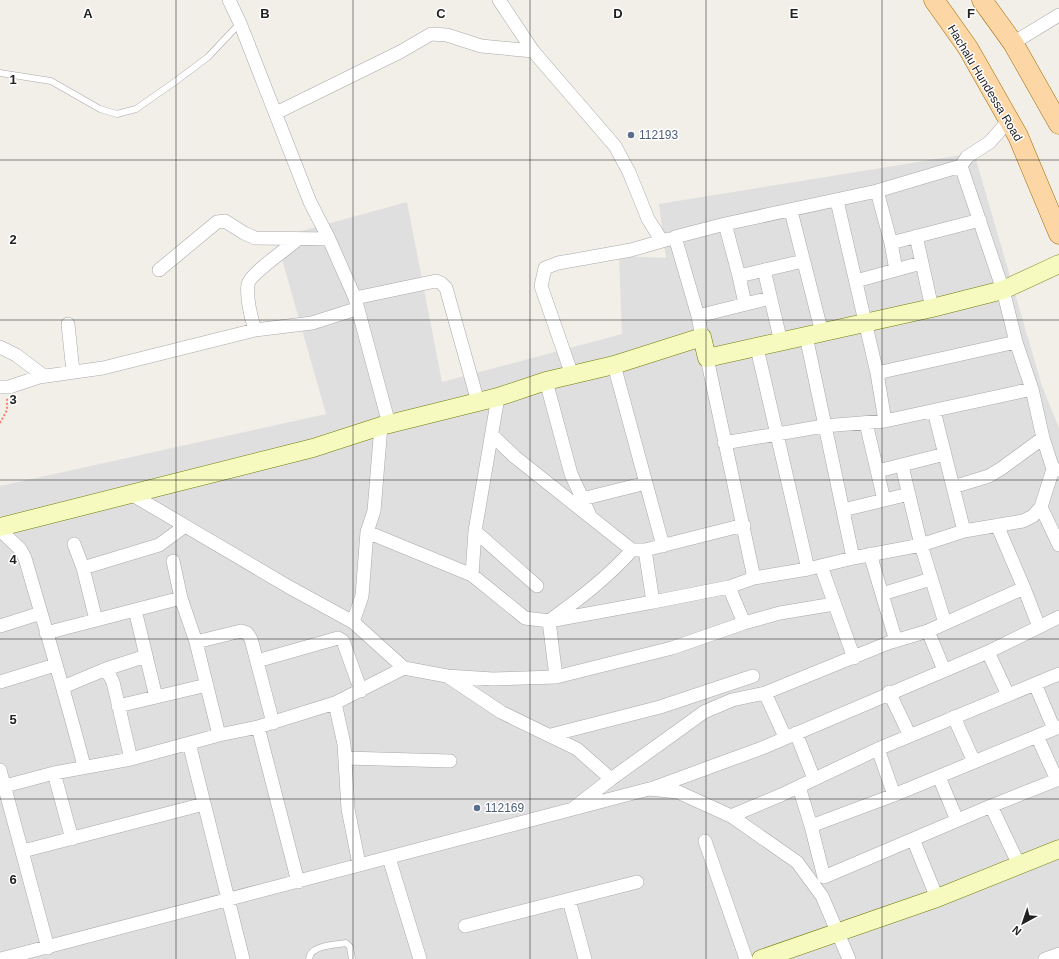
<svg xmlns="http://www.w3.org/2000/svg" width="1059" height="959" font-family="Helvetica,sans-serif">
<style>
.residential{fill:#e0dfdf}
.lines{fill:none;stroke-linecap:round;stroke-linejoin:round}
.lane-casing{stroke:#a9a9a9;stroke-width:7}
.street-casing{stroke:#a9a9a9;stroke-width:14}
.secondary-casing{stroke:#707d05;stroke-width:19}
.primary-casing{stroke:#a06b00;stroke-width:21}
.path{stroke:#fa8072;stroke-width:2;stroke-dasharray:2 2;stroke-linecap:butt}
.lane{stroke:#fff;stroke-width:6}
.street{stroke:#fff;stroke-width:13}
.secondary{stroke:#f7fabf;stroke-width:18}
.primary{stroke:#fcd6a4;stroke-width:20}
.grid{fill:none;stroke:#222;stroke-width:1;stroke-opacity:0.55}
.service-dot{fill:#5c6f8a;stroke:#fff;stroke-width:1.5}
.labels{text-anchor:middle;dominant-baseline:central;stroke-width:3;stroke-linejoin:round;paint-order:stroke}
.street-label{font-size:12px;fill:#222;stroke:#fff}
.service-label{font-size:12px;fill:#4e5e75;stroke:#fff;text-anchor:start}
.grid-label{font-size:13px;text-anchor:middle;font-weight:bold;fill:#222;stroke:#fff;stroke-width:3;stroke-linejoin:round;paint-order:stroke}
</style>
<rect width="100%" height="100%" fill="#f2efe9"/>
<path class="residential" d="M974,153L1042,386L1059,428V959H0V486L326,414L276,238L407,202L442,382L622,334L619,256L666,258L659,204Z"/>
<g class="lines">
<defs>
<path id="lane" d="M0,73L51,81L100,109L117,114L136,109L176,81L208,57L240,23
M309,959C310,945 335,945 346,943L350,947L352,959"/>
<path id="street" d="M229,0L240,23L310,202L329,239L355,298L389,424
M499,0L533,51L615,146L629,172L648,219L662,241
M1013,43L1059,15
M276,113L400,52L431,34L447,35L481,46L533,51
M961,166L1003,290L1016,342L1032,389L1043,438L1053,469L1059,470
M877,191L891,243L896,270
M837,201L877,373L885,421
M791,211L822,333
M725,224L739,276L745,304
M916,236L932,308
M298,239C288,248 250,274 248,284C246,298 251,317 255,330L312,323L356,309
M891,243L980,220
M159,270L217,222L225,221L244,233L255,238L329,239
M764,270L781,342
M739,276L803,261
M856,281L921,263
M355,298L436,281L441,283L446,288L478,402
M698,316L770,298
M68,324L73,372
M806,336L853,558
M702,337L698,316L675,237L725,224L877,191L961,166L967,157L990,142L1009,120
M0,347L16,355L44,376
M757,348L808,569
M707,358L754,578L808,569L853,558L921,545L964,531L1023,521L1033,516L1041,507L1053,469
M614,365L663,546
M877,373L1016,342
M572,375L541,286L545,268L558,263L631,250L669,239
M546,381L571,474L589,513
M0,387H9L39,377L103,368L255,330
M934,411L964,531
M866,423L884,500
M492,435L515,457L632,550H645L744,525
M724,443L824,426L885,421L1032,389
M902,466L921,545L945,623
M878,471L945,454
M953,487L989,476L1002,468L1043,438
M131,494L289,587L353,622L404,668
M582,499L646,483
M1041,507L1059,545
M843,510L909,494
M0,530L20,549L25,558C45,627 66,696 84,766
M475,531L537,586
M367,532L472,575L525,618L549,621C579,599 607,578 632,550
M74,544L83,568L159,545L185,526
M645,550L653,602L729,587L754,578
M870,554L896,641
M173,561L181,598L196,642L219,735
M821,566L854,658
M83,568L96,620
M472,575L475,531L498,397
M729,587L744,623
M1024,588L1039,627
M882,594L931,579
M135,610L156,697
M353,622L362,596L367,532L374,511L381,426
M0,626L41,613
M928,631L944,670
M46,633L181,598
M196,642L241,631L247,633L251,639L273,723
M988,652L1008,695
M257,661L338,638L343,641L361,691
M106,669L146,656
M447,676L501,712L577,749L611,779
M556,677L549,621L653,602
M0,682L55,665
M1035,684L1054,729
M63,687L106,669L113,682L131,759
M889,692L910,736
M765,693L785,737
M335,703L344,744L348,809L359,864
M118,706L207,685
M954,717L974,762
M258,727L335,703L404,668L447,676L493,679L556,677L672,648L744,623L780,613L834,604
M796,733L814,779
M551,735L660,707L753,676
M1037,736L1057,780
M189,743L243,959
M878,749L894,795
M345,758L450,761
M0,770L48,948
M54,773L72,839
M939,777L957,820
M5,786L54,773L131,759L219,735L258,727L298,882
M799,787L811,826L894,795L1059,727
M653,788L762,748L988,652L1059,617
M991,806L1019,865
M575,807L611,779L704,712L732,700L765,693L888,643L928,631L1024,588L997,525
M731,816L781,795L878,749L1059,674
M811,826L824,877L991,806L1059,779
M913,839L937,898
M705,841L746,959
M23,851L204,804
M389,858L420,959
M569,900L585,959
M465,926L637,882
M1,959L649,789L678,792L731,816L797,862L822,896L849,959
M1045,959L1059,954"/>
<path id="secondary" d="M0,527L313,448L381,426L498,397L546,381L614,365L702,337L707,358L932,308L1003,290L1059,264
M761,959L937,898L1059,849"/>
<path id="primary" d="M934,0L968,48L1018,136L1059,234
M982,0L1013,43L1059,124"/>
</defs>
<use href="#lane" class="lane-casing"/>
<use href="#street" class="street-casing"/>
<use href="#secondary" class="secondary-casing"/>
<use href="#primary" class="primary-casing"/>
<path class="path" d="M0,423L7,410V398"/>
<use href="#lane" class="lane"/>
<use href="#street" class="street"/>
<use href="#secondary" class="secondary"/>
<use href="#primary" class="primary"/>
</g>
<path class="grid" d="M176,0V959M353,0V959M530,0V959M706,0V959M882,0V959M0,160H1059M0,320H1059M0,480H1059M0,639H1059M0,799H1059"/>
<g class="service-dot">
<circle cx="631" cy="135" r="4"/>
<circle cx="477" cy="808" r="4"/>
</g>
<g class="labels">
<g class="street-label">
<text transform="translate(985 83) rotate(59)">Hachalu Hundessa Road</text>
</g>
<g class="service-label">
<text x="639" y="135">112193</text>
<text x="485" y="808">112169</text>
</g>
</g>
<g class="grid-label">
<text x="88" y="18">A</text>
<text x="265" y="18">B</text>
<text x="441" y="18">C</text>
<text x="618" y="18">D</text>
<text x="794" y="18">E</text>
<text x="971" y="18">F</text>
<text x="13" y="84">1</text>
<text x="13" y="244">2</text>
<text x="13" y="404">3</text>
<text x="13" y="564">4</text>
<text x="13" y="724">5</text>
<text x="13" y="884">6</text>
</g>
<g transform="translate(1023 923) rotate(220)" stroke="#ffffff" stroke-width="3" paint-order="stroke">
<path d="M0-3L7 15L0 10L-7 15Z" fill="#222222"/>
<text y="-6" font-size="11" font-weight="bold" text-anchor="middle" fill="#222222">N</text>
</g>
</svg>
